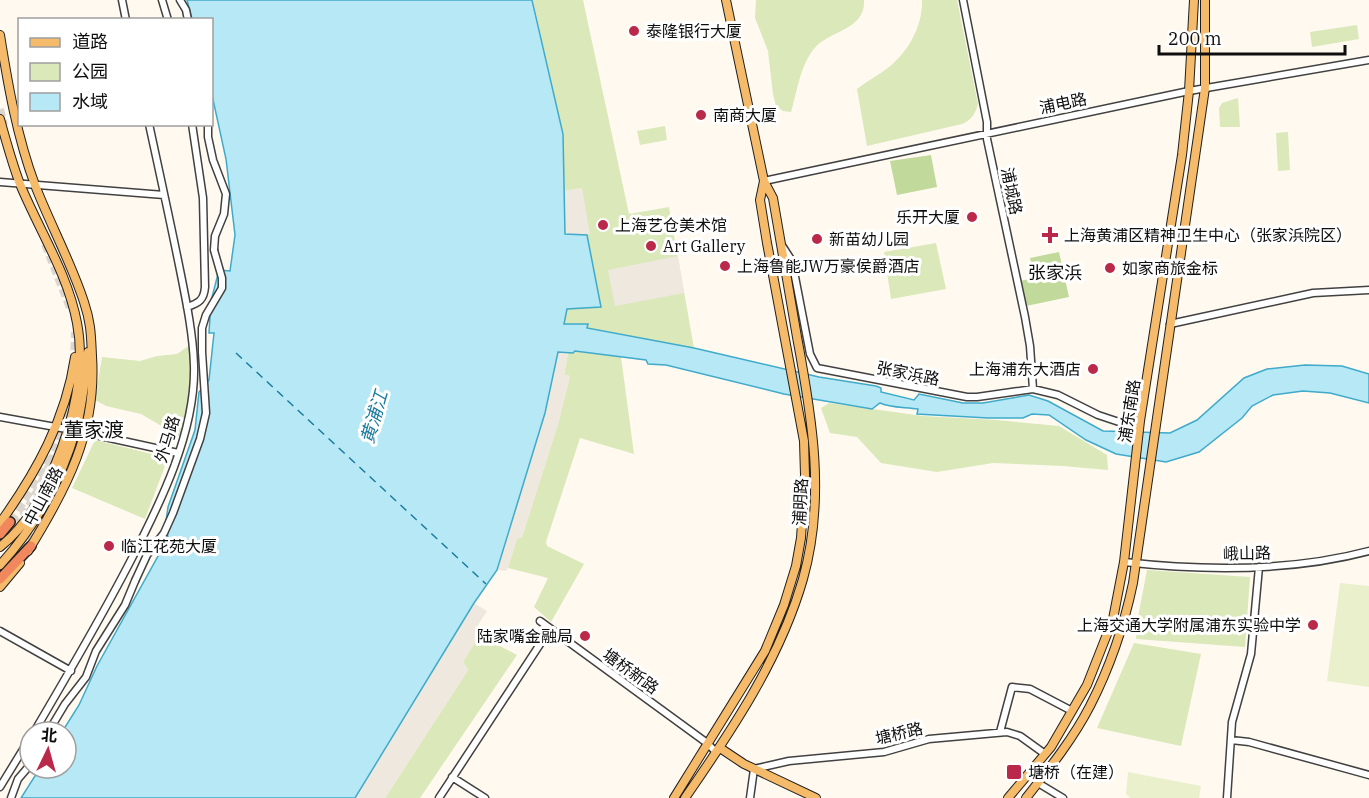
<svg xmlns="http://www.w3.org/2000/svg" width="1369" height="798" font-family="'IBM Plex Serif','Noto Sans SC',serif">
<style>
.green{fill:#dae8ba}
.forest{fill:#c1d99a}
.pitch{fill:#eaf0cc}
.plaza{fill:#efe8df}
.water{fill:#b6e8f5;stroke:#3faaca;stroke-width:1.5}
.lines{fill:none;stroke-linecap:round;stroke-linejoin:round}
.ferry{stroke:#1a7b9e;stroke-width:1.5;stroke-dasharray:8 6;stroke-linecap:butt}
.major-tunnel{stroke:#dbd6ce;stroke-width:8;stroke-dasharray:8 4;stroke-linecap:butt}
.highway-tunnel{stroke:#dbd6ce;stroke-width:9;stroke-dasharray:9 4.5;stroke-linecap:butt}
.minor-casing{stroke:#414141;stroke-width:9}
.major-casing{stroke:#1f1f1f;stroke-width:10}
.highway-casing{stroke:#1f1f1f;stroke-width:12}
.minor{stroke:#fff;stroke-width:6}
.major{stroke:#f5bb6a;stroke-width:8}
.highway{stroke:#f0875d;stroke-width:9}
.minor-bridge-casing{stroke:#414141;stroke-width:9;stroke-linecap:butt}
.minor-bridge{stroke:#fff;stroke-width:6}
.poi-dot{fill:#bb294a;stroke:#fff;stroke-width:2}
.labels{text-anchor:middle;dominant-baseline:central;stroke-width:6;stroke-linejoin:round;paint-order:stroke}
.poi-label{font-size:16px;fill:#0e0e0e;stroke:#fff;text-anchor:start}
.street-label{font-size:16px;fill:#0e0e0e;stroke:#fff}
.neighbourhood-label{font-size:18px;fill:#0e0e0e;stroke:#fff}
.water-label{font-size:18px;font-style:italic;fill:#1a7b9e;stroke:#fff}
.quarter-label{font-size:20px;fill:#0e0e0e;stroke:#fff}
</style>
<rect width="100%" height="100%" fill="#fff9f0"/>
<path class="green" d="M533,0H583L629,214L669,207L694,348L587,328V324H564L566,309L601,306L565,234L563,134Z
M756,0H864C866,31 828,30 813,50C800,67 797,92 791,112L783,111L776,106L773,94L768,51L755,18Z
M922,0H957L978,104C975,115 971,120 962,124L867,146L857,89C867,81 879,75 889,67C909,51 923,25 922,0Z
M1357,25L1359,39L1312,47L1310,32Z
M1238,98L1240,127H1220L1219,108L1222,103Z
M665,126L667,140L640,145L637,131Z
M1288,132L1290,170L1278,171L1276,133Z
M936,243L946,289L891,299L884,252Z
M197,340C198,374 196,409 187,441L141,414L106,406L95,400L102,357L140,361L157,356L177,354Z
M575,351L621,357L634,454L580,438L546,542L547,546L584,564L551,622L534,607L548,578L508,568L517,538L522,537L558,424L570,376L564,375L568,353Z
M829,403L923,416L996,420L1059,426L1107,455L1108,470L1063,466L993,463L937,472L881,463L857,437L830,433L821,408Z
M95,440L168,458L145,519L72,488Z
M1147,570L1250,577L1245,647L1136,639L1137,622Z
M479,635L517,655L420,798H385L468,670L463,662Z
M1134,643L1201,654L1181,746L1097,728Z"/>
<path class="forest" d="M931,155L937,187L897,195L890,161Z
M1059,252L1069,297L1026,306L1020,281L1034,278L1030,258Z"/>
<path class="pitch" d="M1340,583L1369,586V687L1327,681Z
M1128,772L1201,786L1199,798H1130L1126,794Z"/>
<path class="plaza" d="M582,188L590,234H565V190Z
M678,256L684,293L615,306L608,270Z
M557,352L568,353L564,374L570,376L558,424L522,537L517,539L508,568L506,571L497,570L545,413Z
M474,603L487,611L475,630L481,633L463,662L468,670L385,798H355Z"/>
<path class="water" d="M187,0H532L563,134L565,234L587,235L601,307L567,309L564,324H588L587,328L694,348L819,377L876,386L881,388V392L914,400L919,394L963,403H983L1029,395L1048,401L1103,431L1170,433L1197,420L1244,378L1267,369L1305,365L1342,366L1369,374V403L1330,393L1303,391L1273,395L1252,406L1242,418L1199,452L1166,462L1116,454L1086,440L1049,415L1032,414L1023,418H988L917,414L918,409C906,407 890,408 880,403L872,409L784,394L666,365L648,364L646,360L575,351L573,353L558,352L545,413L497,570L474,603L355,798H21L40,768H66V732H62L79,705L97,666L168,538L166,521L168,507L195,430L199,392L209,380L214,333H209L211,301L219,270L230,271L235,235L226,159L212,95V20L192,19Z"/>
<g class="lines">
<path class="ferry" d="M236,353L486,584"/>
<path class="major-tunnel" d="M0,109L4,125
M45,244L70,308
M74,362L75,332
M16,526C44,486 62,440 71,391
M21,550C53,502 79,452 88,393"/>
<path class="highway-tunnel" d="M10,522L52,456"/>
<defs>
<path id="minor" d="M122,0L126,20
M162,0L168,20
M180,0L186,10L188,20
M963,0L987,122V139L1025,317L1030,346L1033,389
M208,124V137L213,160L226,194L224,214L215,236L214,250
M764,181L1189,91L1369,60
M0,182L164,195
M783,247L792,261L810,354L817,368L967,397H977L1033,389L1058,395L1098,415L1119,422
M187,307C199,303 204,300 205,287L203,198L192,124
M1170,324L1313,293L1369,290
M0,417L72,430
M82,432L178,453
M1124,562C1205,571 1290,572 1369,551
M540,621L707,743L716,752
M0,631L71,671
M34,732C67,676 100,620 130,562C160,504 196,432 194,365C193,335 187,305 181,275C171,225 160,175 149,124
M51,732L53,724L65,704L86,677L96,651L125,605L135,581
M1000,732L1012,687L1030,689L1072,711
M1231,740L1249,742L1369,775
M452,777L485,798
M1038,783L1063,798
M0,787L30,738
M11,798L18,779L30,765
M439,798L550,629
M750,798L754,769L789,761L884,752L929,739L1007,732L1020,736L1045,754
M1227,798L1232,722L1251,654L1259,567"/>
<path id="major" d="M0,35C8,85 17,137 35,185C50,224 71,262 84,302C91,323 91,335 92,356C97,431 67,488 28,551
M0,119C6,141 12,163 20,184C39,230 68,274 77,323C86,369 73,423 55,465C42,497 27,525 0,547
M0,523C36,473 66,419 75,357
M0,565C35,527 62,479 76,429C83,404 85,377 88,352
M0,587L20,563
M720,748L744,764L816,798
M674,798L765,651L784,605L796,566L801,538L805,475L804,441L767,243L760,200L764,181
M685,798C732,730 780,659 803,579C826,498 812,417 797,337C789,291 781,245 773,198L764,181L726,0
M1008,798L1051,747L1087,685L1113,619L1124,562L1140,421L1182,155L1189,91L1194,0
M1026,798C1049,769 1073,739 1090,706C1110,667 1124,626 1133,583L1205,88V0"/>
<path id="highway" d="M0,534L10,522
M0,579L31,546"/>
</defs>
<use href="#minor" class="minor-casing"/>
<use href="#major" class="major-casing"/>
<use href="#highway" class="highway-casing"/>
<use href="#minor" class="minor"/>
<use href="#major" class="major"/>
<use href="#highway" class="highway"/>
<defs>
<path id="minor-bridge" d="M135,581L147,555L164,533L173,513L200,439L206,413L202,352V328L206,315L222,288V278L214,250"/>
</defs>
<use href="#minor-bridge" class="minor-bridge-casing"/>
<use href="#minor-bridge" class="minor-bridge"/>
</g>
<g class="poi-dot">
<circle cx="634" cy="31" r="6"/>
<circle cx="701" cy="115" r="6"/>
<circle cx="972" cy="217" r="6"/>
<circle cx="603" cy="225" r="6"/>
<path d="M1047 226h6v6h6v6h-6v6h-6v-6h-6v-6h6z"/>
<circle cx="817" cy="239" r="6"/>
<circle cx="651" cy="246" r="6"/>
<circle cx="725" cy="266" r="6"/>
<circle cx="1110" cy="268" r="6"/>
<circle cx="1093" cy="369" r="6"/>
<circle cx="109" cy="546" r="6"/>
<circle cx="1313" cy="625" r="6"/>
<circle cx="585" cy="636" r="6"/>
<rect x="1006" y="764" width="16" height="16" rx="3"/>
</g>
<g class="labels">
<g class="poi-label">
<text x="646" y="31">泰隆银行大厦</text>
<text x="713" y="115">南商大厦</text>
<text x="960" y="217" text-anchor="end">乐开大厦</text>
<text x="615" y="225">上海艺仓美术馆</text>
<text x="1064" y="235">上海黄浦区精神卫生中心（张家浜院区）</text>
<text x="829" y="239">新苗幼儿园</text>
<text x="663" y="246">Art Gallery</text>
<text x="737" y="266">上海鲁能JW万豪侯爵酒店</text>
<text x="1122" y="268">如家商旅金标</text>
<text x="1081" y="369" text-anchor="end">上海浦东大酒店</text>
<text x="121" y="546">临江花苑大厦</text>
<text x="1301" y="625" text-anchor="end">上海交通大学附属浦东实验中学</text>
<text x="573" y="636" text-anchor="end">陆家嘴金融局</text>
<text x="1028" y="772">塘桥（在建）</text>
</g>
<g class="street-label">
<text transform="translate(1063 103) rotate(-12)">浦电路</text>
<text transform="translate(1012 191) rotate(78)">浦城路</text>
<text transform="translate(908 373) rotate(11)">张家浜路</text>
<text transform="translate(1129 411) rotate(-81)">浦东南路</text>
<text transform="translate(167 439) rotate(-73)">外马路</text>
<text transform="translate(43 496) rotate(-62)">中山南路</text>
<text transform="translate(800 502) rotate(-87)">浦明路</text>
<text transform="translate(1247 553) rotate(-1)">峨山路</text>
<text transform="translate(631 671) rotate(36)">塘桥新路</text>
<text transform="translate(899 733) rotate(-13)">塘桥路</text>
</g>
<g class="neighbourhood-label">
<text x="1055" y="272">张家浜</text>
</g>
<g class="water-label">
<text transform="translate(374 417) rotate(-74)">黄浦江</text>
</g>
<g class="quarter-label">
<text x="94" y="429">董家渡</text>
</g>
</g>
<rect x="18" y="18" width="195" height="108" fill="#ffffff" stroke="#9f9f9f" stroke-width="1.5"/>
<rect x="30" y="38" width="30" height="9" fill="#f5bb6a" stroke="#9f9f9f" stroke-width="1.5"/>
<text x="72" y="48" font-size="18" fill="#0e0e0e">道路</text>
<rect x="30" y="63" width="30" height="18" fill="#dae8ba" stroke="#9f9f9f" stroke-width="1.5"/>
<text x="72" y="78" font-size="18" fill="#0e0e0e">公园</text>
<rect x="30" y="93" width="30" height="18" fill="#b6e8f5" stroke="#9f9f9f" stroke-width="1.5"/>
<text x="72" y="108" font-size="18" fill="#0e0e0e">水域</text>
<g transform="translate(48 750) rotate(5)"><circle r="28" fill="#ffffff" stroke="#9f9f9f" stroke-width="1.5"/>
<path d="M0-4.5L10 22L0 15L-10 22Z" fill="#bb294a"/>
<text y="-9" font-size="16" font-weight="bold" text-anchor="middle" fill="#0e0e0e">北</text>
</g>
<path d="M1159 45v9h186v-9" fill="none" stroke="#0e0e0e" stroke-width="3"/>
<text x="1168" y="45" font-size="18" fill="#0e0e0e" stroke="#ffffff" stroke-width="4.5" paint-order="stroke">200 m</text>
</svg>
